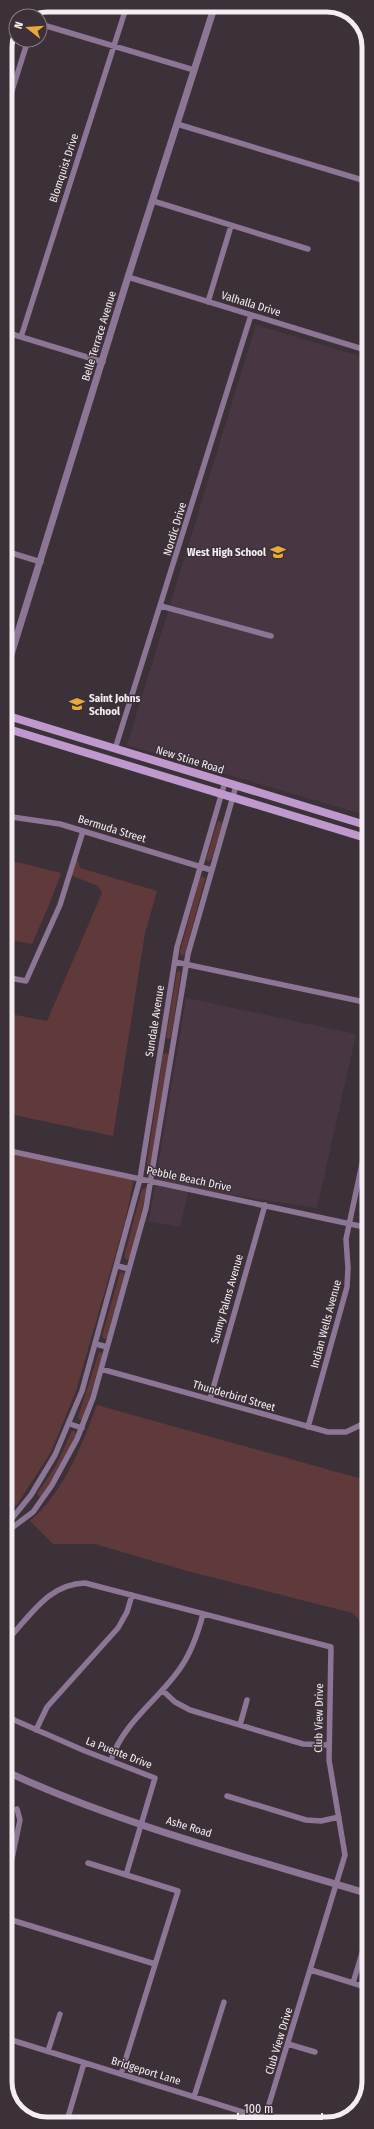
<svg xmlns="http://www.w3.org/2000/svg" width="374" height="2129" font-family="'Fira Sans Condensed',sans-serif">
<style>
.built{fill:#483743}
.green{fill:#60393b}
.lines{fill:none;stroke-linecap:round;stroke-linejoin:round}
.minor{stroke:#8d7596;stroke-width:5.5}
.tertiary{stroke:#8d7596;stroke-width:7}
.secondary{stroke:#bf99cd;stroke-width:8}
.labels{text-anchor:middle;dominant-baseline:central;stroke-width:3;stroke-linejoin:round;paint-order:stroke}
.street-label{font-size:11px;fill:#f4edf2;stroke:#3c3139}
.poi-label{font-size:11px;font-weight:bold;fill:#f4edf2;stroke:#3c3139;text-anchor:end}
.rim{fill:none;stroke:#f4edf2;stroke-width:5}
</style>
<rect width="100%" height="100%" fill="#3c3139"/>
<path class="built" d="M256,325L369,359V816L127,745Z
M186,998L356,1034L317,1208L189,1188L180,1227L149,1221Z"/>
<path class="green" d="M218,821L223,823L211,860L208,862L206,859Z
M76,855L80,868L157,891L145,933L113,1136L5,1113V1013L47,1021L102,893L98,886L70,875Z
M5,859L61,873L49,905L32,944L5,939Z
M203,876L205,879L185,954L182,956L180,952L200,877Z
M179,971L181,973L171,1037L169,1039L166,1037L177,972Z
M166,1053L169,1055L150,1172L146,1170L163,1054Z
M5,1153L134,1179L125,1221L76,1391L51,1452L16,1506L5,1498Z
M145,1188L147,1190L130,1258L127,1260L124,1257L142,1189Z
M120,1273L122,1272L125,1274L107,1338L104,1339L102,1336Z
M99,1352L102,1353V1356L83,1419L80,1420L78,1417Z
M97,1405L369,1481V1632L353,1613L187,1571L95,1544H53L30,1521C64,1492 82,1445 97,1405Z
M72,1431H75L76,1435L58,1471L40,1498L37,1494L55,1467Z
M369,1690V1762L367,1737Z"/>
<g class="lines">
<path class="minor" d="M36,16L38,9
M40,24L194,70
M5,113L28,40
M177,124L369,182
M153,201L308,249
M128,277L369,351
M208,302L231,226
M5,332L103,362
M21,337L127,5
M5,551L41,562
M161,606L271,636
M115,749L251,315
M5,816L60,824L211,870
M175,962L369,1003
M5,977L26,981L60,905L83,831
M5,1150L369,1228
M118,1266L129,1269
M96,1344L107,1347
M101,1369L328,1432H346L369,1421
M210,1399L265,1205
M70,1424L82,1428
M308,1427L347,1287L348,1268L346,1239L369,1131
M5,1527L31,1495L55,1455L82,1391L140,1179L177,947L225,782
M5,1533L33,1512L52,1485L77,1439L93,1398L146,1208L188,954L236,786
M11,1636C33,1612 50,1584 85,1583L331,1647L329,1760L345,1855L263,2124
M162,1690L175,1702L190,1710L303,1744L328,1745
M5,1716L85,1751L155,1778L126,1875
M240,1725L247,1700
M36,1730L47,1707L118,1628L127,1612L132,1595
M111,1760C124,1721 159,1700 181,1667C192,1651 198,1633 203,1614
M227,1796L306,1820L321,1821L339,1817
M88,1863L178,1891L121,2074
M5,1892L20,1820L17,1809
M5,1918L155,1964
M311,1970L369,1988
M353,1983L363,1950
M5,2038L281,2124
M288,2044L315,2052
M48,2051L60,2014
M194,2097L224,2002
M66,2124L84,2063"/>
<path class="tertiary" d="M5,674L128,277L215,5
M5,1771C121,1825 247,1857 369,1894"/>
<path class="secondary" d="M5,715L369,826
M5,728L369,839"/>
</g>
<defs>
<symbol id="school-bare" viewBox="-9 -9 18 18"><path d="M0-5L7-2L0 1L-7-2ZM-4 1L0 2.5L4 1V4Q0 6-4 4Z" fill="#eaaa39" stroke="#3c3139" stroke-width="2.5" paint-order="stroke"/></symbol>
</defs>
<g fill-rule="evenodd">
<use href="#school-bare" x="267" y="541" width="22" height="22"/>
<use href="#school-bare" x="66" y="693" width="22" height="22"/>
</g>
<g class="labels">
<g class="street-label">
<text transform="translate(64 168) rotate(-72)">Blomquist Drive</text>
<text transform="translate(251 304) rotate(17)">Valhalla Drive</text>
<text transform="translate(99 336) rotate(-73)">Belle Terrace Avenue</text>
<text transform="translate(175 529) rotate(-73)">Nordic Drive</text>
<text transform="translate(190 760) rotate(17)">New Stine Road</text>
<text transform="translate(112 829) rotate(17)">Bermuda Street</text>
<text transform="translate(155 1021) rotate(-81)">Sundale Avenue</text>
<text transform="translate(189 1179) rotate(12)">Pebble Beach Drive</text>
<text transform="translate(227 1299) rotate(-74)">Sunny Palms Avenue</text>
<text transform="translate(326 1324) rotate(-75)">Indian Wells Avenue</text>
<text transform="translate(234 1396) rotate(16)">Thunderbird Street</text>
<text transform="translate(319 1718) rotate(-89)">Club View Drive</text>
<text transform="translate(119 1753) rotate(21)">La Puente Drive</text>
<text transform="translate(189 1827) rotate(17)">Ashe Road</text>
<text transform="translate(279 2041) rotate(-73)">Club View Drive</text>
<text transform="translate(146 2071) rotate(17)">Bridgeport Lane</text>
</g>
<g class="poi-label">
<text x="266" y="552">West High School</text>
<text x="89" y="698" text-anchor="start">Saint Johns<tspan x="89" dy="13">School</tspan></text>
</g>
</g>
<path d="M0 0H374V2129H0ZM47 12H327A35 35 0 0 1 362 47V2082A35 35 0 0 1 327 2117H47A35 35 0 0 1 12 2082V47A35 35 0 0 1 47 12Z" fill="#3c3139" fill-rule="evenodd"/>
<path class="rim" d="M47 12H327A35 35 0 0 1 362 47V2082A35 35 0 0 1 327 2117H47A35 35 0 0 1 12 2082V47A35 35 0 0 1 47 12Z"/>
<g transform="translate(28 28) rotate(287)"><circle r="19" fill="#3c3139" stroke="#867c83"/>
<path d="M0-3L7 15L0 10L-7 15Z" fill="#eaaa39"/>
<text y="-6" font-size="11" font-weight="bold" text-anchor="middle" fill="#f4edf2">N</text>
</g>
<path d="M238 2113v6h84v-6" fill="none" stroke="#f4edf2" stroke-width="2"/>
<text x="244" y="2113" font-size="12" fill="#f4edf2" stroke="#3c3139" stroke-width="3" paint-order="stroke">100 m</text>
</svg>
